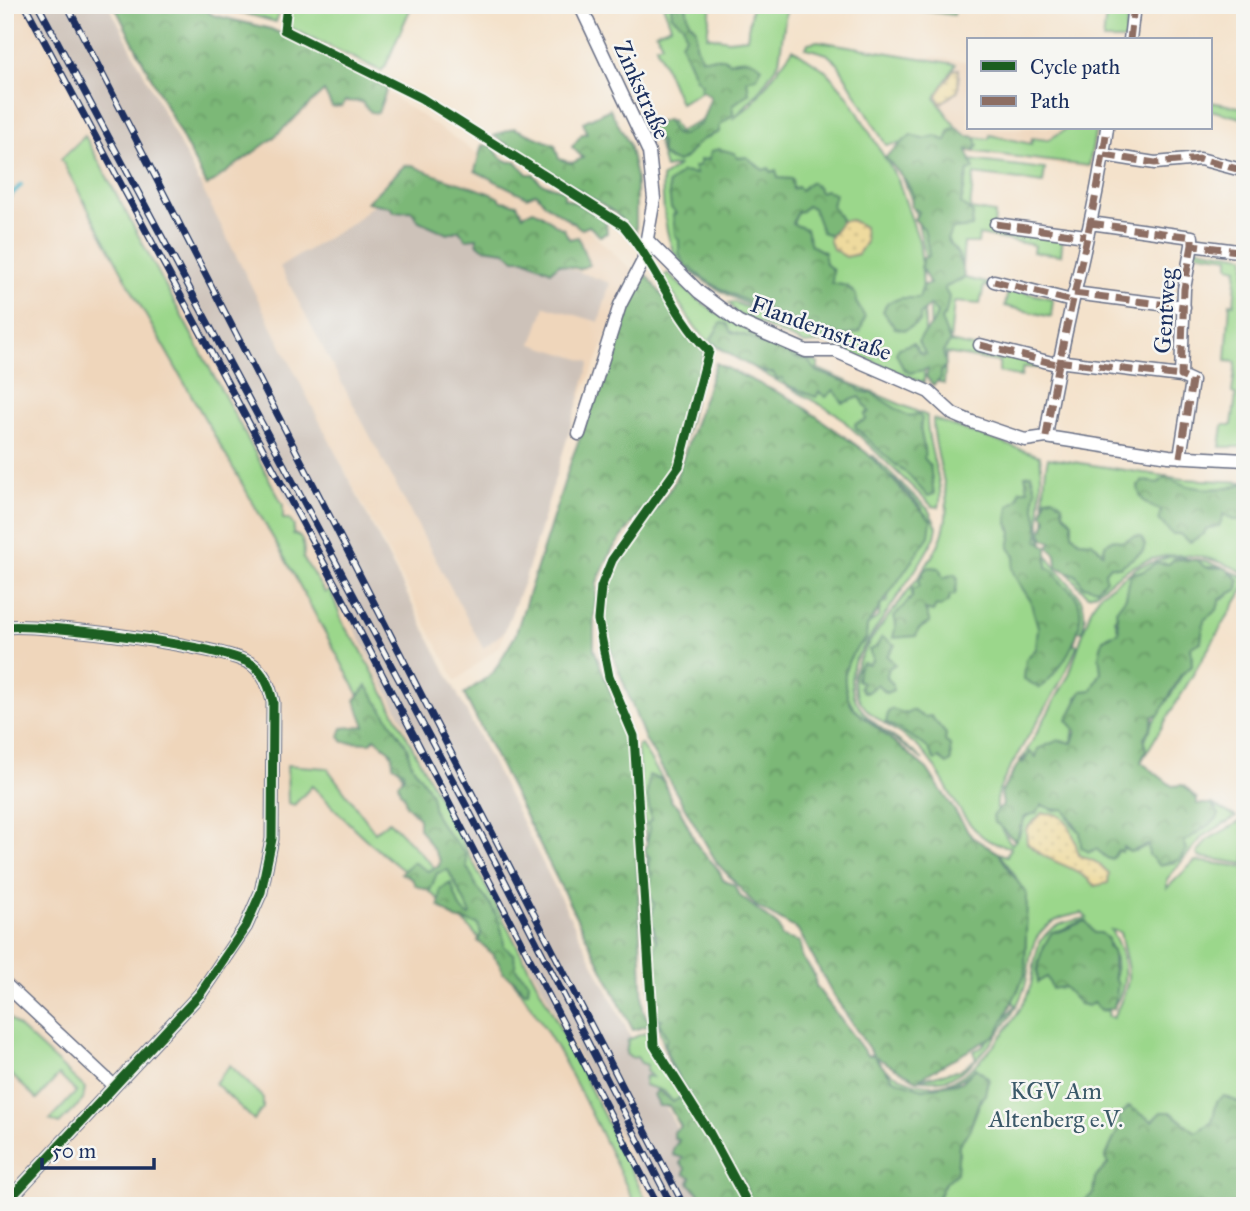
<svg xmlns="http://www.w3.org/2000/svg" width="1250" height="1211" font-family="'IM FELL Great Primer',serif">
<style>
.built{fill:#efd6bb}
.industrial{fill:#cdc2b9}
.green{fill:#9bd78b;stroke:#5b8374;stroke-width:2;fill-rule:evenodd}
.forest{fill:url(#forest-crowns);stroke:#4c746a;stroke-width:2}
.sand{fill:url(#sand-dots);stroke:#84847e;stroke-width:2}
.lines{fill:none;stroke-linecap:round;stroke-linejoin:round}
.stream{stroke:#43aec2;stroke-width:4.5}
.minor-casing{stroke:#676e84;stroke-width:15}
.minor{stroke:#fff;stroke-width:12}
.rail-casing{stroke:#1b2f5e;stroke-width:7}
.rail{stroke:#f6f6f2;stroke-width:4.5;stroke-dasharray:13;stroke-linecap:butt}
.quiet{stroke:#8d6e63;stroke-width:7;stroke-dasharray:14 7;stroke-linecap:butt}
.cycleway-casing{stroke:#f6f6f2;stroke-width:13}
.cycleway{stroke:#1b5e20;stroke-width:9}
.labels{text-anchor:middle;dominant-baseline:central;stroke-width:5;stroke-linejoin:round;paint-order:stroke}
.street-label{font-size:24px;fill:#1b2f5e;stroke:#f6f6f2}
.park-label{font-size:24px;fill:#3b5969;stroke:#f6f6f2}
</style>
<defs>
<pattern id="forest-crowns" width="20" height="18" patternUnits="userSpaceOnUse" patternTransform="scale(1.75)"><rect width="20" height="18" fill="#7cb877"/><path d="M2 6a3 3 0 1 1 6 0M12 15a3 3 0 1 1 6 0" fill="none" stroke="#659665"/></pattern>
<pattern id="sand-dots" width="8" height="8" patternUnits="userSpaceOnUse" patternTransform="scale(1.75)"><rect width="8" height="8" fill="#eeda9e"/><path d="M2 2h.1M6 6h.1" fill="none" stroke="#ccbb8a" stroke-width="1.8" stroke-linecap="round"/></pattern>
</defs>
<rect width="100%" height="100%" fill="#f6f6f2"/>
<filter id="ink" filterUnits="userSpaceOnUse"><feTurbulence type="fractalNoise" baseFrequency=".0143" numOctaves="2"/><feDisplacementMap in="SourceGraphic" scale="14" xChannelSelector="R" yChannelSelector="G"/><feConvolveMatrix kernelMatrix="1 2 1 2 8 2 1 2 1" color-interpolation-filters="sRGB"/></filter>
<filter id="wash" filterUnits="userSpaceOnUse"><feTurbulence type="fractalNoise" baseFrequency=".00686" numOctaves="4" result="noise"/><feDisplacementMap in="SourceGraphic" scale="28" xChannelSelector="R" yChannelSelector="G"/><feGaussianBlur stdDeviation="1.57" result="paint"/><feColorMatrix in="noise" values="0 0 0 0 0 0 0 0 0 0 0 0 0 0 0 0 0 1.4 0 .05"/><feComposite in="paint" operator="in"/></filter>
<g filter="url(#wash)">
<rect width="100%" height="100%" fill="#f4e2cb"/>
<path class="built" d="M5,5H28L658,1206H5Z
M932,56L968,62V128H1099L1092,169L971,154L946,142L915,136Z
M335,72L383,90L496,166L557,201L635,273L562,440L500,646L456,681L196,188Z"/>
<path class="industrial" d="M28,5H108L119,24L716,1206H657Z
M379,199L610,283L599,322L545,306L532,344L590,362L525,579L504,632L483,648L280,267L354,222Z"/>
<path class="green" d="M214,5H281L276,22Z
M288,5H412L385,67L381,71L291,28L286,18Z
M663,5H711L707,36L728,40L747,38L752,5H787L779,62L757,94L733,119L752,104L793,49L825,70L848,96L898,180L919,241L921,256L925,325L924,383C880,364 693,290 676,257C664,233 663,205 662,178L679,165L665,168L654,129L672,121L678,132L719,113L706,89L680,103L656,46L662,44L656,32L671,26Z
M879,5H956L954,15Z
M1107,5L1129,7L1125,40H1103Z
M818,41L956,64L935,98L962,135L989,139L990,135L1031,144L1032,138L1048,140L1068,128H1096L1089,166L906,143L886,145L838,64L827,54L806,48L808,43Z
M1210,102L1245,108V119L1210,110Z
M85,136L283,505V519H289L294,526L293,534C304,535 305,549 303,558L325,593L330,590C340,612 340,626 358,644L553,1014L649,1206H636C588,1106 544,1005 466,924C436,894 401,870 369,842C349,825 331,804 312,786L294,805L288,803L287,765L327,768L375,832L389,821L438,871L448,860L288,564L145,314L61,159Z
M969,160L1045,169L1043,183L974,174L970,209L995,213L994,228L1063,236L1061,255L1033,252L1034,245L979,235L978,243H964L961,277L1053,299L1051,317L1005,306L1008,291L984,286L980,304L954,302L950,342L1041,362V368L1023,367L1021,377L999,372V362L946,353L944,384L931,378C931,303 932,247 902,175Z
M1197,248L1245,256V428L1242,447H1220L1223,425H1232L1236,395L1232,393L1236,362L1226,361L1230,303L1234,304L1237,268L1229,266V257L1194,252Z
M668,273C710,316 763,340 818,363V369L927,416C925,443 946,487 939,507L932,506L837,414L711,344L694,326L663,278Z
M734,302L826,342L805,344L737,314L729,303Z
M933,419L1040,456C1045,487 1033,522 1046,552C1060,584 1094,591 1082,631H1078L1074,643L1077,645C1057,699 1022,739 999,790C994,808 998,830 1012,844L1019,836L1025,817L1042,805L1064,809L1072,824L1108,859L1113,858L1122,846L1136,851L1148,845L1159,865L1175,862L1184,842L1219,814L1212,804L1236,817L1203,836L1167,879V888L1195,861L1245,867V1206H934L959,1154V1144L969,1131L989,1080L976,1068C957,1089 902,1100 887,1070C937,1102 967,1080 1000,1038C1012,1022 1023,1007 1030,988C1035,973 1033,954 1041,941C1051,923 1070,921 1087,918L1082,913C1066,916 1050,920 1040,933C1027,950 1031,970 1024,989C1014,1017 977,1068 949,1078C939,1082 928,1080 917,1080L959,1070L976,1059L973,1051L981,1048L1015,1006L1012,998C1032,982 1026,904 1017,880C1014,871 1004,861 998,853L1007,856L1011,847C1000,845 990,843 982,836C953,812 945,772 917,746C895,726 853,715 854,678C855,642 934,574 944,529C954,491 933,457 933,419ZM1085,921L1094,934L1108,939C1108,947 1112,948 1114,955C1118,969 1113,991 1114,1006C1132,981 1124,953 1111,930L1120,932C1128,976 1136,973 1113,1018L1108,1016L1109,1011L1101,1010L1093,1003L1076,999L1070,990L1047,976L1038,982C1033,953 1059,926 1085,921Z
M872,455L928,509L937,527L935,537L920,563L855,660C836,713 891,730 923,760L854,709L839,680L851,652L865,641L867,626L878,617L881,604L887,602L890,589L900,578L923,514L922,508L894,479L887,477Z
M1048,458L1183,479L1245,482V573C1199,549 1156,547 1113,579C1105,585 1096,595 1087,595C1057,563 1041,535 1044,491C1045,480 1045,468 1048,458Z
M1172,556L1206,561L1245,577V587L1141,762C1143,732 1157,716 1172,693C1179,682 1180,674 1192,666L1191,647C1200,638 1201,628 1205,618C1212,604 1225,596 1238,589L1239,580L1226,568L1205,567L1174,559L1169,564L1159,563L1142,572L1131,573L1126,597L1115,619L1119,633L1109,635L1100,647L1101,672L1092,690L1077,697L1072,743C1057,739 1052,745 1038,749L1036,757H1025L1020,763L1069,675L1091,609L1100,594L1138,567Z
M641,745L663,780L657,777L647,794L651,820L646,842L637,746Z
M1241,821L1245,822V864L1199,857L1197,854L1207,840Z
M646,853L650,860L648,863L652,877L648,889L654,905L651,919L653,935L657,941L652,955L657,982L651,995Z
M653,1008L657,1016L662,1018L674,1068L678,1072C681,1086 692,1094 697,1108L670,1066Z
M5,1014L85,1088L83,1100L59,1124L50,1120L76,1092L59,1075L37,1099L5,1069Z
M644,1033L651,1036L656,1056L681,1097L673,1102L664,1091L644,1085L645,1076L652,1077L646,1071L647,1065L641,1063L637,1057L631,1058L626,1054L628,1040Z
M230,1065L263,1098V1108L254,1120L215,1083Z"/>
<path class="forest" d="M114,5H199L213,15L271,29L322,52L341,66L361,67L387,88L378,113L371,112L361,102L345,101L342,106L332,107L324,91L272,139L207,186Z
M671,5H686L689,21L696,29V44L701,58H724L729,62C739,58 754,58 762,67L757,77L747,80L749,93L733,105V115L720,125L719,132C713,135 707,137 702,140C687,150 684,175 661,153V142L649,132L650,125L667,120L675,134L682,135L701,124L711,97L700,89L702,84L696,79L681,43L686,36L683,25L672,16Z
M610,109L629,144L636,177V234L614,212L494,136L514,128L555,145L559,159L572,163L583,158L572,147L582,134H587L583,122Z
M957,128L967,136L975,137L978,145L974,151L967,150L974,169L968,171L961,204L973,213L972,227L953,229L947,239L958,254L965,278L944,288L949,297L946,313L941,320L950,342L943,352L946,365L941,372V378L933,385L926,377L928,369L910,373L903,368L896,353L899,348L913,343L920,353L926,354L918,342C925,329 933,329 937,313L930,305L920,315V322L905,330L895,328L883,311L887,303L901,298H919L923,285L930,284L921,267L923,258L929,256C928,247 926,238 924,229L914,219L919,212L911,206L913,195L906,181L885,157L911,135L922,139L936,136L946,141L950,129Z
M482,145L492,146L501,158L510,162L516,161L527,174H534C540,188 553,184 564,191V198C573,200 599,216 606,222L607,233L600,236L589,226L582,229L544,203L536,193L527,197L475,171Z
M719,149L735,153L737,158L747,157L763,170L769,168L771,172L776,170L778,178L792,179L793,189L797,187L801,190L810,182L819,188V192L826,190L835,194L832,206C844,223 846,221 829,235L822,232L813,208L807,206L802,211L797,212L793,224L806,229L811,245L824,252L826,264L833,270L832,283L847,286L856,295V302L865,317L860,332L842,336L830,332L829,336C803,325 700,286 691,267L688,269L679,254V240L675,235L673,215L676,213L671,208L668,184L682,172L696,174L694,167L700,165V160L709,159L711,151Z
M413,165C434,179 495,190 502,201L517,204L523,215L533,210C545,214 553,225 564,229L569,239L578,237L589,265L579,269L559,264L551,271L525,259H515L505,251L483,248L477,243V238L466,239L459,230L448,234L419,221L411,211L394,212L390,207L367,202L404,166Z
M647,275L704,352L689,423L673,471L612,550L597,582L594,619V649L626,733L635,806L643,1010L651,1025L633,1030L464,694L493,673L515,636L572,458L639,287Z
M721,323L727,324L731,332L751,337L761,344L767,342L795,358L807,360L818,372L855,385L860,391L871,393L908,416L918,414L922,419C917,434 927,444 924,458L930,465L934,494L928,496C920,490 915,479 906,473C888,460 872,443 856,428L855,424L866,420L865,414L869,412L860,397L843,403L834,390L826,397L819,392L816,397C806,394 796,388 786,385L782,378L777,379L773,373C762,375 718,349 711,339Z
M716,363L794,400L867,453L931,520L929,536L867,626L866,639C843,659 838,682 854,709L927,769L972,837L998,853L1027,895L1025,975L997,1034L917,1080L874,1056L893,1079L923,1089L962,1082L976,1068L988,1078L985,1095L980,1099L969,1131L959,1144L957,1173L944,1184L934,1206H751L743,1178L738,1177L739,1192L745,1206H701L700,1195L689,1183L691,1177L684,1174L685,1168L680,1163L683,1158L673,1155V1149L679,1140L674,1139V1131L681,1127L669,1106H659L654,1095L658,1089L673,1102L681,1097L698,1111C691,1095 658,1053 667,1038L659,1023L662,1019H659L653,1008L652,988L657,982C650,971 652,952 657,941L651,919L654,905L648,889L652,877L648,863L650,859L645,851L650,829L647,824L651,820L647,794L649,775L663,780L672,802L679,807C684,819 690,829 695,841C702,856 719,864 723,880L734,885L739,895L778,926L782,937L800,942L802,957L814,974L816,986L867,1055H873L834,996L798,930L756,906L717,863L645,739L601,624L607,581L674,483Z
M1031,474L1036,490C1030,505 1042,524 1038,540L1047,547V567C1058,571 1057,581 1065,586C1102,609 1064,669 1040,688L1024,679L1026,659L1036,649L1038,627L1030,600L1015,577L1012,568L1015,556L1009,548L1012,533L1007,521L1009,506L1018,499L1020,490H1028L1025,475Z
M1166,476C1189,491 1219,492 1245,483V520H1233L1224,514L1219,526L1206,529L1204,534L1190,542L1179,534H1172L1159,520L1161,510C1148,507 1139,500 1138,486L1143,481L1158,483Z
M1053,497L1062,504L1063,512L1072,522V534L1079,541L1092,542L1103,553L1105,545L1113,539L1122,542L1134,536L1141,537L1145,545L1143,551L1120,567L1110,566L1105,572L1106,579L1097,589L1083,586L1076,575L1057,567L1056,555L1048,546L1052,542L1043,538L1042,531L1047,519L1042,514L1046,498Z
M1174,559L1197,560L1205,567L1226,568L1239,580L1238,589L1220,599L1217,610L1204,620L1201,642L1191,647L1192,666L1181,675L1159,715L1153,716L1150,730L1144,737L1146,750L1141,762L1172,786L1183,785L1197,799V804H1212L1219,815L1217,819L1184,842L1187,849L1179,860L1159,865L1149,855L1148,845L1130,852L1123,847L1122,852L1118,850L1113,858L1108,859L1096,849L1089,852L1081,847L1080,832L1064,809L1054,810L1042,805L1036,813L1025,817L1016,840C1007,837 1003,826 994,822L993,816L1003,805L1001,793L1021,759L1023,763L1030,752L1036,757L1038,749L1059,740L1072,743L1076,731L1067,720L1082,691L1092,690L1101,672L1099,655L1103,639L1119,632L1116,610L1126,597L1131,573L1142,572L1156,563L1169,564Z
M931,567L939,568L943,578L954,574L958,578L955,595H950L949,601L940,607L936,606L933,612L925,610L930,622L918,630L916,636L893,638L896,624L894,616L912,597V589L920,586L918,582L925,569Z
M882,637L895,645L887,656L895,664L889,668L886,677L893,684V690L886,693L877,684L868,692H863L860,687L862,682L857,680L858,669L862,663L869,664L873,660L869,650L876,647Z
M367,686L408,748C408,765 421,776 429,790C433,797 432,804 434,811C439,826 456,842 466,854L467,868C475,877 474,886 480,891C494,907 503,924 504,946L514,955L516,969L529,982L528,991L525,992L514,980L503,973C499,959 489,950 478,941L481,934L478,924L456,919L439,906L440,889L451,883L460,908L469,916L471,914L448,870L437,873L430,891L416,886L412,879L401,873L413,862L428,871L439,866L440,861C434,849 427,840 419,828V818L406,805L404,795L400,792L398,783L404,777L403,771L393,765L392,753L375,738L371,743L343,742L339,736L342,728L365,726L355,700Z
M892,709L907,714L912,710L924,717L931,716L946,734L945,741L950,745L951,761L947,764L939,758L935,760C930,755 931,750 925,746C918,741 893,725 886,723L888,712Z
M1086,921L1094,933H1101L1108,939V947L1113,951L1114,978L1118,984L1114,1009L1101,1010L1093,1003L1088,1006L1080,1004L1064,987L1052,989L1047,977L1038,982C1035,964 1043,946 1052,932C1064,933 1073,924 1086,921Z
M1224,1096L1245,1105V1206H1077L1093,1194L1095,1178L1108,1164L1105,1158L1120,1125L1119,1117L1129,1106L1152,1121L1161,1112H1170L1196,1132L1212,1122L1217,1101Z"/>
<path class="sand" d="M959,69L958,91L940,104L937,95L953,70Z
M851,220L864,227L866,242L858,254L846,257L833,249L829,239L842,221Z
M1042,813C1071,811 1072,833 1079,855L1096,862L1109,873L1108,883L1095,886C1071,861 1050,866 1027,843L1026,829Z"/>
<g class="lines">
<path class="stream" d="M5,201L21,185"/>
</g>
</g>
<g filter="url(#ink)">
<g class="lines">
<defs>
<path id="minor" d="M1130,40L1134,5
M1104,155L1155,163L1200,159L1245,171
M1090,223L1192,237V245L1245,252
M996,224L1086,236
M648,241L699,292L739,322L806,351H835L929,392L953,414L972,422L1025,440L1046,437L1169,456L1245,460
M994,281L1072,301
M1074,293L1184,307
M980,345L1056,364
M1057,361L1181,376
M579,434L620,305L643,261L654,199L649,152L580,5
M1046,437C1061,333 1093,232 1107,128
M1180,457L1192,381L1181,376L1184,289L1192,245
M5,627C41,623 228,646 253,665C265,674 270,688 273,702L272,839L261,892L246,926L200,994L5,1204
M5,984L114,1086"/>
</defs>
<use href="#minor" class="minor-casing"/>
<use href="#minor" class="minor"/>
<defs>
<path id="rail" d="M25,5L339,591L658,1206
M38,5L467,807L672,1206
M67,5L684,1206"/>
</defs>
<use href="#rail" class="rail-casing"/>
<use href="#rail" class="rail"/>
<path class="quiet" d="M1130,40L1134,5
M1104,155L1155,163L1200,159L1245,171
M1090,223L1192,237V245L1245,252
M996,224L1086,236
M994,281L1072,301
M1074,293L1184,307
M980,345L1056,364
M1057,361L1181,376
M1046,437C1061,333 1093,232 1107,128
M1180,457L1192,381L1181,376L1184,289L1192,245"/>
<defs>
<path id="cycleway" d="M287,5L284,30L421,98L623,225C656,264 673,315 709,351L679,466L612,560L601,587L598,620L609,677L634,736L654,1045L709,1132L749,1206
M5,627C41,623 228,646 253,665C265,674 270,688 273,702L272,839L261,892L246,926L200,994L5,1204"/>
</defs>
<use href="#cycleway" class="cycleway-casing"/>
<use href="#cycleway" class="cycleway"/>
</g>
</g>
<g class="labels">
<g class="street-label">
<text transform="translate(642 90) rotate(66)">Zinkstraße</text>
<text transform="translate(1165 311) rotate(-86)">Gentweg</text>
<text transform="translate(821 328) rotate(20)">Flandernstraße</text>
</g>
<g class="park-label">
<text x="1056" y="1091">KGV Am<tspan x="1056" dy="28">Altenberg e.V.</tspan></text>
</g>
</g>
<rect width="1250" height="1211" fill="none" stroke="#f6f6f2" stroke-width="28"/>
<rect x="967" y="38" width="245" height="91" fill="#f6f6f2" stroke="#9ea6b7" stroke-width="2"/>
<rect x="981" y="61" width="35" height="10" fill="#1b5e20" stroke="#9ea6b7" stroke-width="2"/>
<text x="1030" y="74" font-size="21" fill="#1b2f5e">Cycle path</text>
<rect x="981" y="96" width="35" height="10" fill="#8d6e63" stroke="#9ea6b7" stroke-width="2"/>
<text x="1030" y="108" font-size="21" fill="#1b2f5e">Path</text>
<path d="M42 1158v10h112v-10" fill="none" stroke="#1b2f5e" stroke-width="3.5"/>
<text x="52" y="1158" font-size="21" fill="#1b2f5e" stroke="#f6f6f2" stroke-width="5" paint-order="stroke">50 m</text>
</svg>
